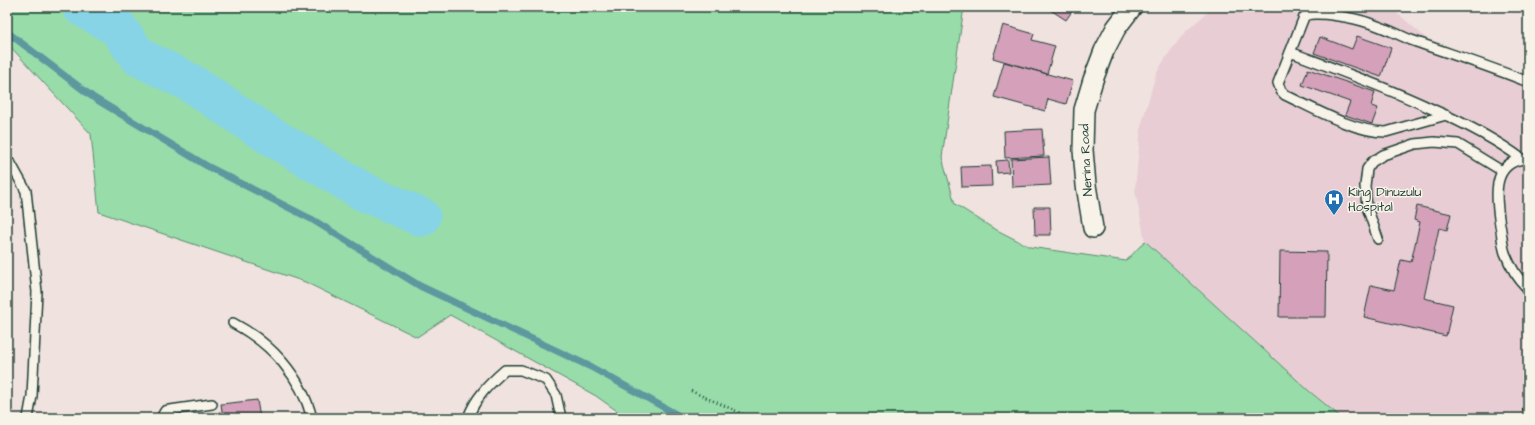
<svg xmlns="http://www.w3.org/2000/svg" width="1535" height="425" font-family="'Architects Daughter',sans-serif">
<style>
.built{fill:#e8ced4}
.green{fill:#97dca9;stroke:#5b8c6e}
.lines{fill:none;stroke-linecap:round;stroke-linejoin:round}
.stream{stroke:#5d989f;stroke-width:7}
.river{stroke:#87d4e7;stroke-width:39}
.building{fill:#d4a0ba;stroke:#1f3d34}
.lane-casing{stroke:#1f3d34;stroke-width:12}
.street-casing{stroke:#1f3d34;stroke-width:22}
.path{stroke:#1f3d34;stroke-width:2.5;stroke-dasharray:1 3;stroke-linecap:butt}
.lane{stroke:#f7f3e8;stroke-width:9}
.street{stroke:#f7f3e8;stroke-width:19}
.labels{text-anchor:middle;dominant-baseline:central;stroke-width:3;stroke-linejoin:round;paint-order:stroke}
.street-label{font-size:13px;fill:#1f3d34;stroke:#f7f3e8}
.poi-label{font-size:13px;fill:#1f3d34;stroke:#f7f3e8;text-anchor:start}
</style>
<rect width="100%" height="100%" fill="#f0e2df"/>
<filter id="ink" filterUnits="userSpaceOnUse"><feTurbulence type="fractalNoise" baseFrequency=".025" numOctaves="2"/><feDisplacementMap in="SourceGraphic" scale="8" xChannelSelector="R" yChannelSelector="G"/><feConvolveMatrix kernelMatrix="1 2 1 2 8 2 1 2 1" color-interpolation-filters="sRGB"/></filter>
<g filter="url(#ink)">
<path class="built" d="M1218,7H1390L1439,49L1528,84V418H1343L1309,391L1145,241L1135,190L1141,126L1156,74L1166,57L1185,32L1209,11Z"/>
<path class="green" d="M7,7H964L942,157L955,204L991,227L1030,247L1126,261L1145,241L1309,391L1342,418H627L596,396L450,315L417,337L305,282L99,212L91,134L7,43Z"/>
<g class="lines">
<path class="stream" d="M7,32L94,98L207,166L313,220L420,286L591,367L683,418"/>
<path class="river" d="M82,7L117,27L139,57L189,82L266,133L364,192L421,217"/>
</g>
<path class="building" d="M1046,7H1075L1066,20Z
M1003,25L1034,34L1032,40L1055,46L1047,74L993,58Z
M1357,36L1391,48L1381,77L1314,53L1320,37L1352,49Z
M1004,62L1073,81L1066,104L1048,99L1045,111L994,97Z
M1308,69L1375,92L1371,106L1378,108L1372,124L1345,115L1350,102L1302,85Z
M1042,129L1044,156L1005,158L1004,131Z
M1049,157L1051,185L1012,187L1011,159Z
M1008,160L1009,172L997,173L996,161Z
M991,166L992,186L962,187L961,167Z
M1417,206L1451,214L1447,230L1439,228L1424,298L1453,305L1446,336L1364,317L1371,285L1394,290L1401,260L1411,262L1420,222L1414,220Z
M1034,207H1050L1051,235H1035Z
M1280,251L1327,252L1326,317H1279Z
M1528,392V412L1522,410Z
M257,400L260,418H223L221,404Z"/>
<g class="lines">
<defs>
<path id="lane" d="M1290,52C1338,70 1386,87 1432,109C1464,123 1494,138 1522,159
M1446,115L1386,132C1354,132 1315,109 1285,95L1281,91L1278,83L1304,17C1311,9 1358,19 1369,23C1383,27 1397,34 1411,40C1450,54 1489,66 1528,82
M1526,159C1490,161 1496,200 1500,225C1502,234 1502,244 1505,253C1510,266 1518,279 1528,289
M7,161L11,164L26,191L37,292L32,396L28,418
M1378,239L1367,207L1365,186L1367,169L1372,162L1383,155L1415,144L1434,142L1458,144L1502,171
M233,323C271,343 301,376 312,418
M161,418L165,411L170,410L212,404
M468,418C475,398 489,384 505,370H521L546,380L556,395L561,418"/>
<path id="street" d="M1093,228L1086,185L1083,150L1084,110L1093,80L1104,51L1116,28L1132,7"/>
</defs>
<use href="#lane" class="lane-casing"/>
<use href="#street" class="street-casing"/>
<path class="path" d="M691,391L752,418"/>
<use href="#lane" class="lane"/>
<use href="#street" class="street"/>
</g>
</g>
<defs>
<symbol id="hospital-pin" viewBox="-11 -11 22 30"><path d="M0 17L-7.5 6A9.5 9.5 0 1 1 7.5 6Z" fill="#1f6fb2" stroke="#f7f3e8"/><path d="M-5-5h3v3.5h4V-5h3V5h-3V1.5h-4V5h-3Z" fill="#fff"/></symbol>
</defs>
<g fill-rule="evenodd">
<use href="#hospital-pin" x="1323" y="188" width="22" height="30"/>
</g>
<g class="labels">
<g class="street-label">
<text transform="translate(1086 160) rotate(-93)">Nerina Road</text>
</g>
<g class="poi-label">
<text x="1348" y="192">King Dinuzulu<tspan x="1348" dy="15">Hospital</tspan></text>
</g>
</g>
<rect width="1535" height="425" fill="none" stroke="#f7f3e8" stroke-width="24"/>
<rect x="12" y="12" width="1511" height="401" fill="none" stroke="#1f3d34" stroke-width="1.5" filter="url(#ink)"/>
</svg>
